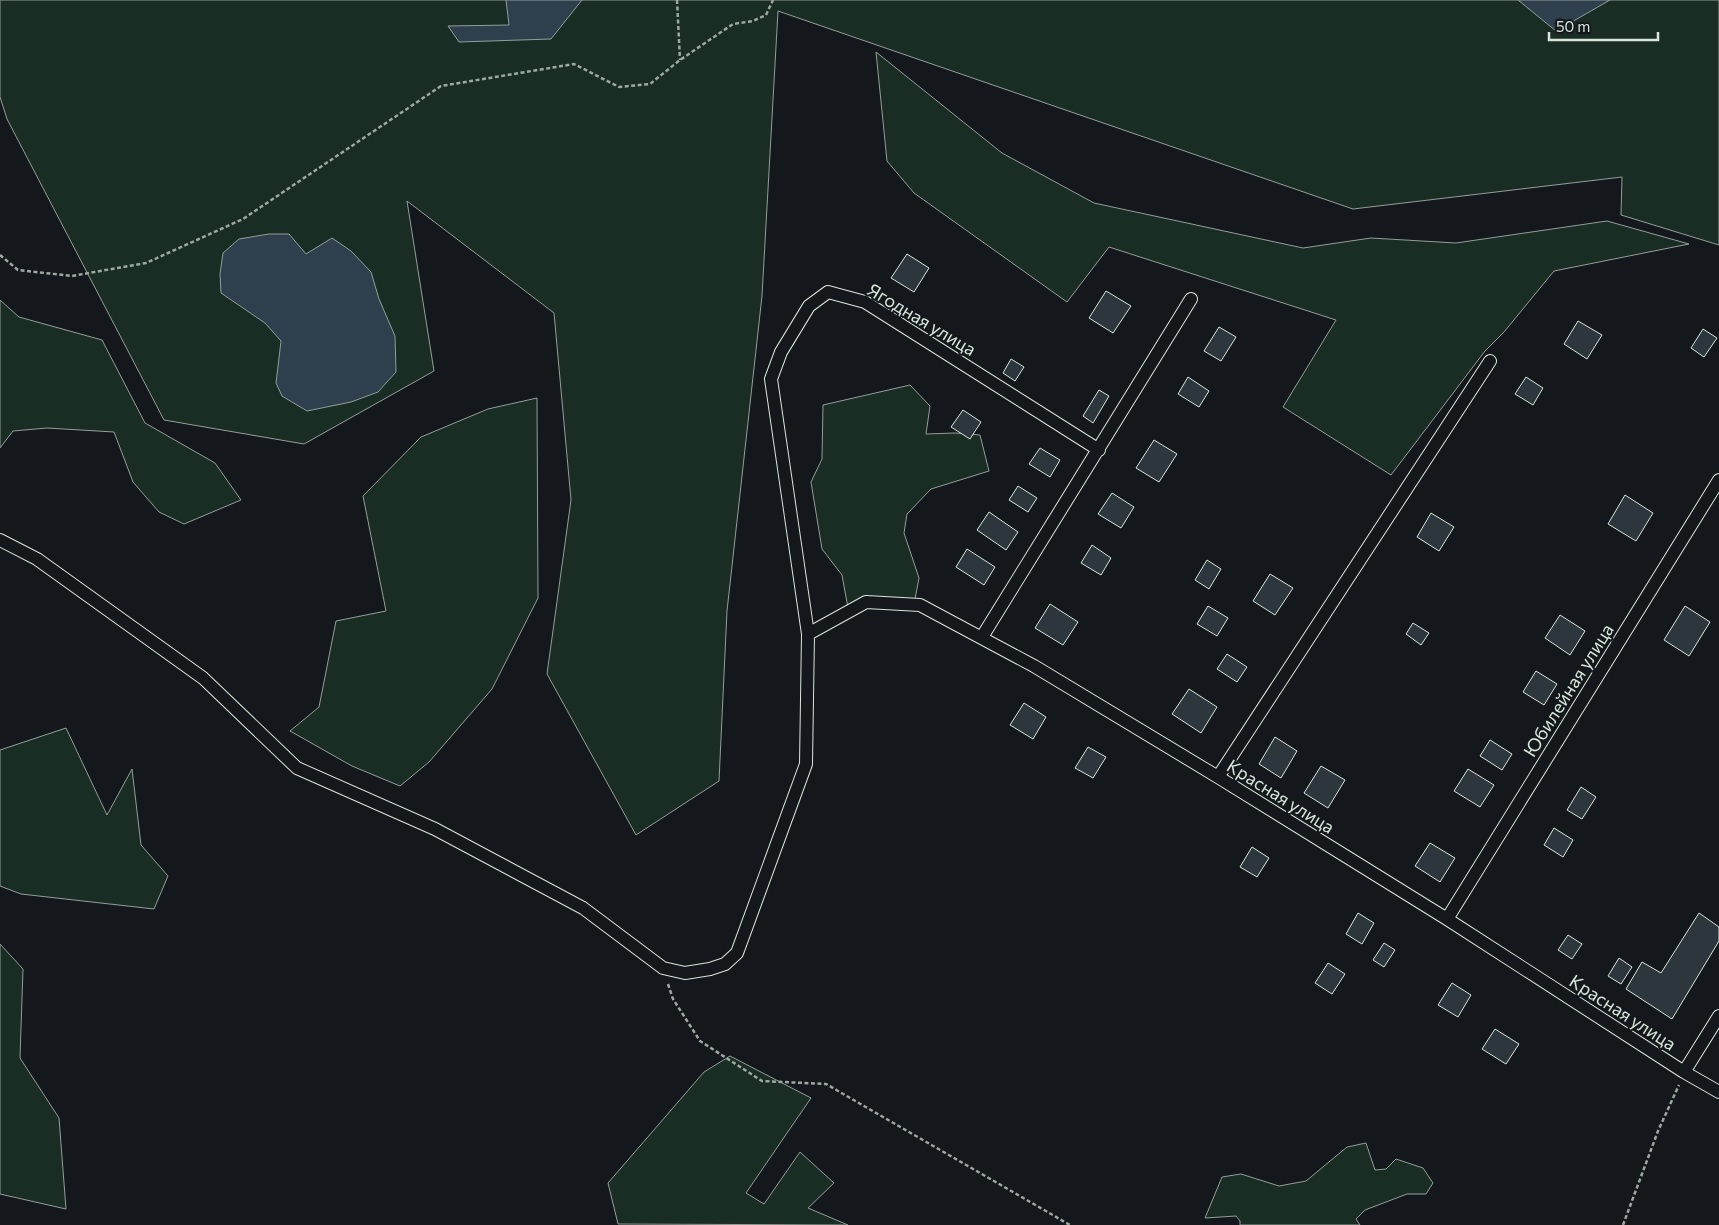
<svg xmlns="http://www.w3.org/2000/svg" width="1719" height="1225" font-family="Commissioner,sans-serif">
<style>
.green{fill:#1a2d24;stroke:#939e99}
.water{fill:#2f3f4d;stroke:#939e99}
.building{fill:#2c363c;stroke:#d8e6dc}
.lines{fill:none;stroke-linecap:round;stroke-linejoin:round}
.street-casing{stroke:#d8e6dc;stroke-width:14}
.path{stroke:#9da8a2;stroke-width:2.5;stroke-dasharray:4 2.5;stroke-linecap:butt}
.street{stroke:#14181c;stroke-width:12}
.labels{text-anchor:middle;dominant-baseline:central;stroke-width:4;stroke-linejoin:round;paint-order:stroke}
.street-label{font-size:18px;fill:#d8e6dc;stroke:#14181c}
</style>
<rect width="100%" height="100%" fill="#14181c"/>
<path class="green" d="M0,0H1719V245L1621,215L1622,177L1353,209L778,11L762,296L727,611L719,781L636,835L547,674L571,500L554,313L407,201L434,371L304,444L164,420L7,119L0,97Z
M876,52L1002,153L1094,203L1303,248L1371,238L1456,243L1607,221L1689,244L1554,271L1504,332L1485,351L1391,475L1283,407L1336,320L1109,247L1067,302L914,193L887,161Z
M0,300L19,317L102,340L145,423L215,463L241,500L184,524L159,512L133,482L114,432L47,428L13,431L0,448Z
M910,385L930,406L926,434L955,433L980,435L989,471L931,489L907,514L904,533L919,578L915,599L848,608L842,575L822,549L811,482L822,459L823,405Z
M537,398L538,598L492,689L429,762L400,786L352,766L290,731L319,707L336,621L386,611L363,496L421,437L488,409Z
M66,728L107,815L132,769L141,845L168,876L154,909L21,894L0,886V750Z
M0,944L23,969L20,1058L59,1118L66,1209L0,1194Z
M730,1056L811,1098L746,1193L764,1204L800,1152L834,1183L808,1208L848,1225L618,1224L608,1183L704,1072Z
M1366,1143L1375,1170L1386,1169L1396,1159L1423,1168L1433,1183L1426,1194H1407L1365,1210L1356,1219L1360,1225H1240V1221L1236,1216L1205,1218L1222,1177L1241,1174L1279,1186L1306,1181L1347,1147Z"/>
<path class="water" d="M506,0H582L551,39L459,42L448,26L509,25Z
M1518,0H1610L1556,31Z
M269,234H289L306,254L332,238L351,251L371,272L379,299L395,336L396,372L378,392L351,402L307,411L282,396L276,383L281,341L265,323L221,293L220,274L223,253L239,239Z"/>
<path class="building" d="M907,254L929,268L914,292L891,278Z
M1106,291L1131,306L1113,333L1089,318Z
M1578,321L1602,335L1587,359L1564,344Z
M1219,327L1236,337L1221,361L1204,351Z
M1703,329L1717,338L1704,357L1691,348Z
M1011,359L1024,367L1015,381L1003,373Z
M1188,377L1209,391L1199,407L1178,394Z
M1526,377L1543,388L1533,405L1515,394Z
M1099,390L1109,396L1093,423L1083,416Z
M963,410L981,422L970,439L951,427Z
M1154,440L1177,454L1159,482L1136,468Z
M1040,448L1060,460L1050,477L1029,464Z
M1018,486L1037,498L1028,512L1009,500Z
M1112,493L1134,507L1121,528L1098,514Z
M1625,495L1653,513L1636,541L1608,524Z
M989,512L1018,532L1006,550L977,530Z
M1431,513L1454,527L1439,551L1417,537Z
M1092,545L1111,558L1101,575L1081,563Z
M967,549L995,567L984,585L956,567Z
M1207,560L1221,569L1209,589L1195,580Z
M1270,574L1293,588L1275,615L1253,601Z
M1050,604L1078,622L1063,645L1035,628Z
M1208,606L1228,618L1217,636L1197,624Z
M1685,606L1710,622L1689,656L1664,640Z
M1560,615L1585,631L1570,655L1545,638Z
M1413,623L1429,633L1421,645L1406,634Z
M1227,654L1247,667L1237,682L1217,669Z
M1536,671L1557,684L1544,705L1523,692Z
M1189,689L1217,707L1201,733L1172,714Z
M1024,703L1046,717L1033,739L1010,725Z
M1275,737L1297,751L1281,778L1259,764Z
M1490,740L1512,754L1502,770L1480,756Z
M1088,747L1106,757L1093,778L1075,768Z
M1321,766L1345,780L1328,808L1304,793Z
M1468,769L1494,785L1480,807L1454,791Z
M1581,787L1596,797L1582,819L1567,810Z
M1554,828L1573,840L1563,857L1544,845Z
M1430,843L1455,858L1440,882L1415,866Z
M1252,847L1269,858L1257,877L1240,867Z
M1358,913L1374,923L1362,944L1346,934Z
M1699,913L1719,927V941L1672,1019L1626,989L1642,962L1661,973Z
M1568,935L1582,944L1572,959L1558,950Z
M1384,943L1395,950L1384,967L1373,960Z
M1619,958L1632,967L1621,984L1608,976Z
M1328,963L1345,974L1332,994L1315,983Z
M1452,983L1471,995L1458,1017L1438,1005Z
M1495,1029L1519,1044L1506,1064L1482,1049Z"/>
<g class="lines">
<defs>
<path id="street" d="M0,540L37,559L203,678L297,768L435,829L583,908L663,968L685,973L710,969L725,964L737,953L806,764L808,634L771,379L781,352L809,306L828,292L865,302L1099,450
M808,634L866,602L920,605L1034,666L1218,777L1447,919L1684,1072L1719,1092
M982,637L1191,299
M1218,777L1490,361
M1447,919L1719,480
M1684,1072L1719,1016"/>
</defs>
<use href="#street" class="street-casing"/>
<path class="path" d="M677,0L680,60
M0,255L18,270L72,276L146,263L243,219L441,86L574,64L619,87L650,84L680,60L733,24L753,21L766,15L773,0
M668,984L673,999L700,1041L762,1081L826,1084L1070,1225
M1623,1225L1658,1131L1679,1085"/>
<use href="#street" class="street"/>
</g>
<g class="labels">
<g class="street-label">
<text transform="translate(922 319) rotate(31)">Ягодная улица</text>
<text transform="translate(1568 690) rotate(-58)">Юбилейная улица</text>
<text transform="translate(1281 796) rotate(32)">Красная улица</text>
<text transform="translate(1623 1012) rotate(33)">Красная улица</text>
</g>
</g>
<path d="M1549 32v8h109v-8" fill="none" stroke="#d8e6dc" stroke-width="2.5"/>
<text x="1556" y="32" font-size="15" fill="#d8e6dc" stroke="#14181c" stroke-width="4" paint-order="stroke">50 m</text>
</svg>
